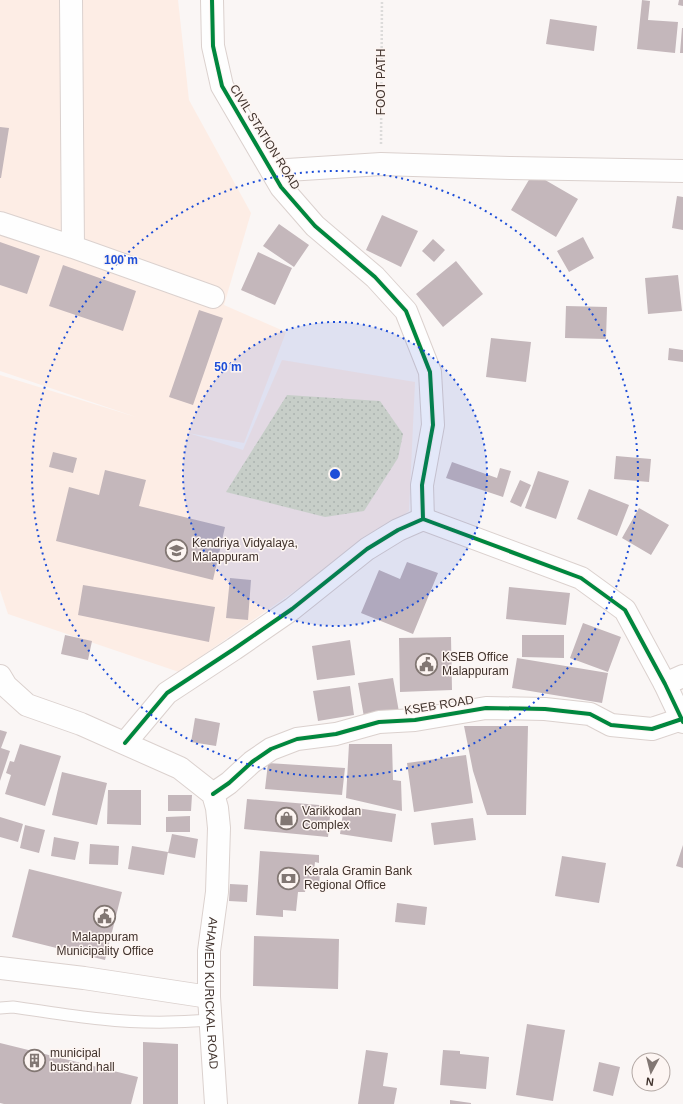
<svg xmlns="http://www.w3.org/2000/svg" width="683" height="1104" font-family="Helvetica,sans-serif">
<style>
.built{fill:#fdede5}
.park{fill:url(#park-dots)}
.building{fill:#c4b7bb}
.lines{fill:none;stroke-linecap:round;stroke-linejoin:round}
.lane-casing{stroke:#dbd1ce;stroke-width:13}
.street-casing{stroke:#dbd1ce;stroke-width:24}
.secondary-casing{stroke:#dbd1ce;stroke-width:24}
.path{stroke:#dcdbda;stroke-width:2.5;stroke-dasharray:2 2;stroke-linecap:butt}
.lane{stroke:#fefefe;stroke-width:11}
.street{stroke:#fefefe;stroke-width:22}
.secondary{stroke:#fefefe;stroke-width:22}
.cycleway-casing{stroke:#fdf5f2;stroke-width:6}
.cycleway{stroke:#00873e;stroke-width:4}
.ring{fill:none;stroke:#1d4ed8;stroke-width:2;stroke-dasharray:2 4}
.labels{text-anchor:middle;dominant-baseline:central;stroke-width:3;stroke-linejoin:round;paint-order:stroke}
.street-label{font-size:12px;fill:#41332d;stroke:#fdf5f2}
.poi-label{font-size:12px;fill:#41332d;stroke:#fdf5f2;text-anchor:start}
.centre{fill:#1d4ed8;stroke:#fdf5f2;stroke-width:2}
.ring-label{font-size:12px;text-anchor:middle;font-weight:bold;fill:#1d4ed8;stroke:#fdf5f2;stroke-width:3;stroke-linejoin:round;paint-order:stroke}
</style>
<defs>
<pattern id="park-dots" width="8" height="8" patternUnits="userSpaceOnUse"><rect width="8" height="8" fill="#dee1c7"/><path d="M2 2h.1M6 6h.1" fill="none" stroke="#c0c2ab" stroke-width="1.8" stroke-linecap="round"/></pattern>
</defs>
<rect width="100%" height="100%" fill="#faf6f5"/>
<path class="built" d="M0,0H178L189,100L251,213L224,305L286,332L244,443L188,433L243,450L282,360L415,382L409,511L179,672L8,614L0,590V375L136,417L0,371Z"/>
<path class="park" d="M287,395L380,401L403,434L398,458L364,511L325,517L226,492Z"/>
<path class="building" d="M642,0L650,1L648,20L678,22L675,53L637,49Z
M679,0H683V6L678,5Z
M550,19L597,26L594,51L546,44Z
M682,28H683V53H680Z
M0,127L9,128L1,178H0Z
M533,173L578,199L556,237L511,210Z
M677,196L683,197V230L672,228Z
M382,215L418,231L401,267L366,250Z
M279,224L309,245L294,267L263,246Z
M583,237L594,258L569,272L557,251Z
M433,239L445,250L434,262L422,251Z
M0,242L40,256L27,294L0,285Z
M258,252L292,268L275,305L241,290Z
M456,261L483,294L443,327L416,294Z
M63,265L136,291L123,331L49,306Z
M678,275L682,311L648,314L645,278Z
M566,306L607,307L606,339L565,338Z
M199,310L223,318L193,405L169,397Z
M491,338L531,342L526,382L486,377Z
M669,348L683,350V362L668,360Z
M53,452L77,458L73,473L49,467Z
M616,456L651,459L649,482L614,479Z
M452,462L497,478L500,468L511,471L503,497L446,478Z
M105,470L146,480L139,506L225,527L213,580L56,541L69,487L99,495Z
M538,471L569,481L556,519L525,508Z
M520,480L531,485L521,507L510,502Z
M589,489L629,505L617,536L577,519Z
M639,508L669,525L651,555L622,538Z
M407,562L438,573L413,634L361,613L379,570L400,579Z
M230,578L251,580L248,620L226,618Z
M83,585L215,607L209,642L78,615Z
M509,587L570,593L566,625L506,619Z
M583,623L621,637L608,672L570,658Z
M65,635L92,641L88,660L61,654Z
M522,635H564V658L522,657Z
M451,637L452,690L400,692L399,638Z
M350,640L355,675L317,680L312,646Z
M517,658L608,673L602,703L512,688Z
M393,678L399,712L364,717L358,683Z
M350,686L354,715L318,721L313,691Z
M195,718L220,723L216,746L191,742Z
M464,726H528L526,815H487L473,771Z
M0,730L7,732L1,748L10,751L0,781Z
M20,744L61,756L45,806L5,794L11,775L6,773L10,761L14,762Z
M349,744H392L393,780L401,781L402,811L346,798Z
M466,755L473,803L414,812L407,763Z
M268,763L345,768L342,795L265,789Z
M62,772L107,783L97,825L52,815Z
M108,790H141V825L107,824Z
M168,795H192L191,811H168Z
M247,799L331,806L328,837L244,829Z
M344,806L396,814L392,842L340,834Z
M190,816V832H166V817Z
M0,817L23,824L18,842L0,837Z
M473,818L476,840L434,845L431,823Z
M25,825L45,830L39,853L20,848Z
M172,834L198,839L195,858L168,853Z
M54,837L79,842L75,860L51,856Z
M90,844L119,846L118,865L89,864Z
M683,845V868L676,866Z
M132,846L168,852L164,875L128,869Z
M260,851L319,855V863L315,862L314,871L320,872L319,886L306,885L305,892H298L296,911L283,910V917L256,915Z
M562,856L606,863L599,903L555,896Z
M29,869L122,892L105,960L12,937Z
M230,884L248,885L247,902L229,901Z
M397,903L427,907L425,925L395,922Z
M254,936L339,939L338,989L253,986Z
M527,1024L565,1030L553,1101L516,1095Z
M143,1042L178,1044V1104H143Z
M0,1043L138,1077L131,1104H4L0,1103Z
M366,1050L388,1053L383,1086L397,1088L394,1104H358Z
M443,1050L460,1051V1054L489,1057L486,1089L440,1085Z
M599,1062L620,1067L613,1096L593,1091Z
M450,1100L471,1103V1104H450Z"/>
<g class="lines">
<defs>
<path id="lane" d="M0,1008L13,1007C42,1011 71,1016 101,1019C137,1023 174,1023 211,1020"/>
<path id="street" d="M71,0L73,247
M272,171L381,164L511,168L683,171
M0,223L73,247L213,297
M665,684L683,676
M213,794L229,783L252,762L271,749L297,739L336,734L379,722L415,720L486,708L545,709L590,714L611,725L652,729L682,719
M0,968L84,978L209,997"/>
<g id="secondary">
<path d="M212,0L213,46L222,86L281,187L315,226L375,277L406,311L430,372L433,425L422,485L423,519"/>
<path id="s1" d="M0,676L6,686L27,705L81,724L180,768L213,794L217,808L219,828L217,892L209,951V997L216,1104"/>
<path d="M125,743L167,693L234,649L292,609L367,549L398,530L423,519L581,578L625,610L665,684L683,722"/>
</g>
</defs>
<use href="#lane" class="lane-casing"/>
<use href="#street" class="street-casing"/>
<use href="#secondary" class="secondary-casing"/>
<path class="path" d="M381,144L382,0"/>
<use href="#lane" class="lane"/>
<use href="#street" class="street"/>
<use href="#secondary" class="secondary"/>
<defs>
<path id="cycleway" d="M212,0L213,46L222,86L281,187L315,226L375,277L406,311L430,372L433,425L422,485L423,519
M125,743L167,693L234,649L292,609L367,549L398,530L423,519L581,578L625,610L665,684L683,722
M213,794L229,783L252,762L271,749L297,739L336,734L379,722L415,720L486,708L545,709L590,714L611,725L652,729L682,719"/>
</defs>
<use href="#cycleway" class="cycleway-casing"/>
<use href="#cycleway" class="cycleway"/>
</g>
<circle cx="335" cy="474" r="152" fill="#1d4ed8" fill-opacity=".12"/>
<g class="ring">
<circle cx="335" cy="474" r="152"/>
<circle cx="335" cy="474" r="303"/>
</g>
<defs>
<symbol id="school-ring" viewBox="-11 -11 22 22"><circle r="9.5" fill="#fdf5f2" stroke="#827773" stroke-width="1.5"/><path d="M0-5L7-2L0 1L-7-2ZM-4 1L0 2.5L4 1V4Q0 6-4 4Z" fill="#827773"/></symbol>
<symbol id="civic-ring" viewBox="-11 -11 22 22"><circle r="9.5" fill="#fdf5f2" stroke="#827773" stroke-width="1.5"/><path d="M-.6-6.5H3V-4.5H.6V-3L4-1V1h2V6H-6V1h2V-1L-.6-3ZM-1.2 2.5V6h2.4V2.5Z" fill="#827773"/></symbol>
<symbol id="shop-ring" viewBox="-11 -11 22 22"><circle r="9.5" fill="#fdf5f2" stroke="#827773" stroke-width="1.5"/><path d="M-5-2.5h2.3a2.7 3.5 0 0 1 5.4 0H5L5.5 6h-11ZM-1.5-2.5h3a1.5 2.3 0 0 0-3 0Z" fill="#827773"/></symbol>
<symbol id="bank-ring" viewBox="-11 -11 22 22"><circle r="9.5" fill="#fdf5f2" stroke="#827773" stroke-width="1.5"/><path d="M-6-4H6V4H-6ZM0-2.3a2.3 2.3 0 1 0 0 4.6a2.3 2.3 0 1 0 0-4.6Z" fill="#827773"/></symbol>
<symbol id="building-ring" viewBox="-11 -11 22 22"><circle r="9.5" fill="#fdf5f2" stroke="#827773" stroke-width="1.5"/><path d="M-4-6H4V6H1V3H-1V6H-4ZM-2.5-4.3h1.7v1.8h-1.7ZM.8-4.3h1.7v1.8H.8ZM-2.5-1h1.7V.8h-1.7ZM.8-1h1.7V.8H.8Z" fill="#827773"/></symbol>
</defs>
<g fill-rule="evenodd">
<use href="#school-ring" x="164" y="538" width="25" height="25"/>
<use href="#civic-ring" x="414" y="652" width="25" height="25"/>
<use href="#shop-ring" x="274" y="806" width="25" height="25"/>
<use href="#bank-ring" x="276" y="866" width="25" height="25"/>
<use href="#civic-ring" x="92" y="904" width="25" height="25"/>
<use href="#building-ring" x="22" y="1048" width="25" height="25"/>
</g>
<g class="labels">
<g class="street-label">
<text transform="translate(381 82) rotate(-90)">FOOT PATH</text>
<text transform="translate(265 137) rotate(58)">CIVIL STATION ROAD</text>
<text transform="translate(439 705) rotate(-9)">KSEB ROAD</text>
<text stroke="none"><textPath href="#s1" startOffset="448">AHAMED KURICKAL ROAD</textPath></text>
</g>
<g class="poi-label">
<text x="192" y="543">Kendriya Vidyalaya,<tspan x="192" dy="14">Malappuram</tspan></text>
<text x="442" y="657">KSEB Office<tspan x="442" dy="14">Malappuram</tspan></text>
<text x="302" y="811">Varikkodan<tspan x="302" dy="14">Complex</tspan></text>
<text x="304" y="871">Kerala Gramin Bank<tspan x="304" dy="14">Regional Office</tspan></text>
<text x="105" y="937" text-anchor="middle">Malappuram<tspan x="105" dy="14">Municipality Office</tspan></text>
<text x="50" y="1053">municipal<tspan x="50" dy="14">bustand hall</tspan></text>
</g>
</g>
<circle cx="335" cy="474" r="6" class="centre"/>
<g class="ring-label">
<text x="121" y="264">100 m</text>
<text x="228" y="371">50 m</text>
</g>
<g transform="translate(651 1072) rotate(187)"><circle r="19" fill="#fdf5f2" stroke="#b2a7a3"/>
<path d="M0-3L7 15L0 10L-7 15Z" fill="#827773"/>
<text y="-6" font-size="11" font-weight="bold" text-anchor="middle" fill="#41332d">N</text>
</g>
</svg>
